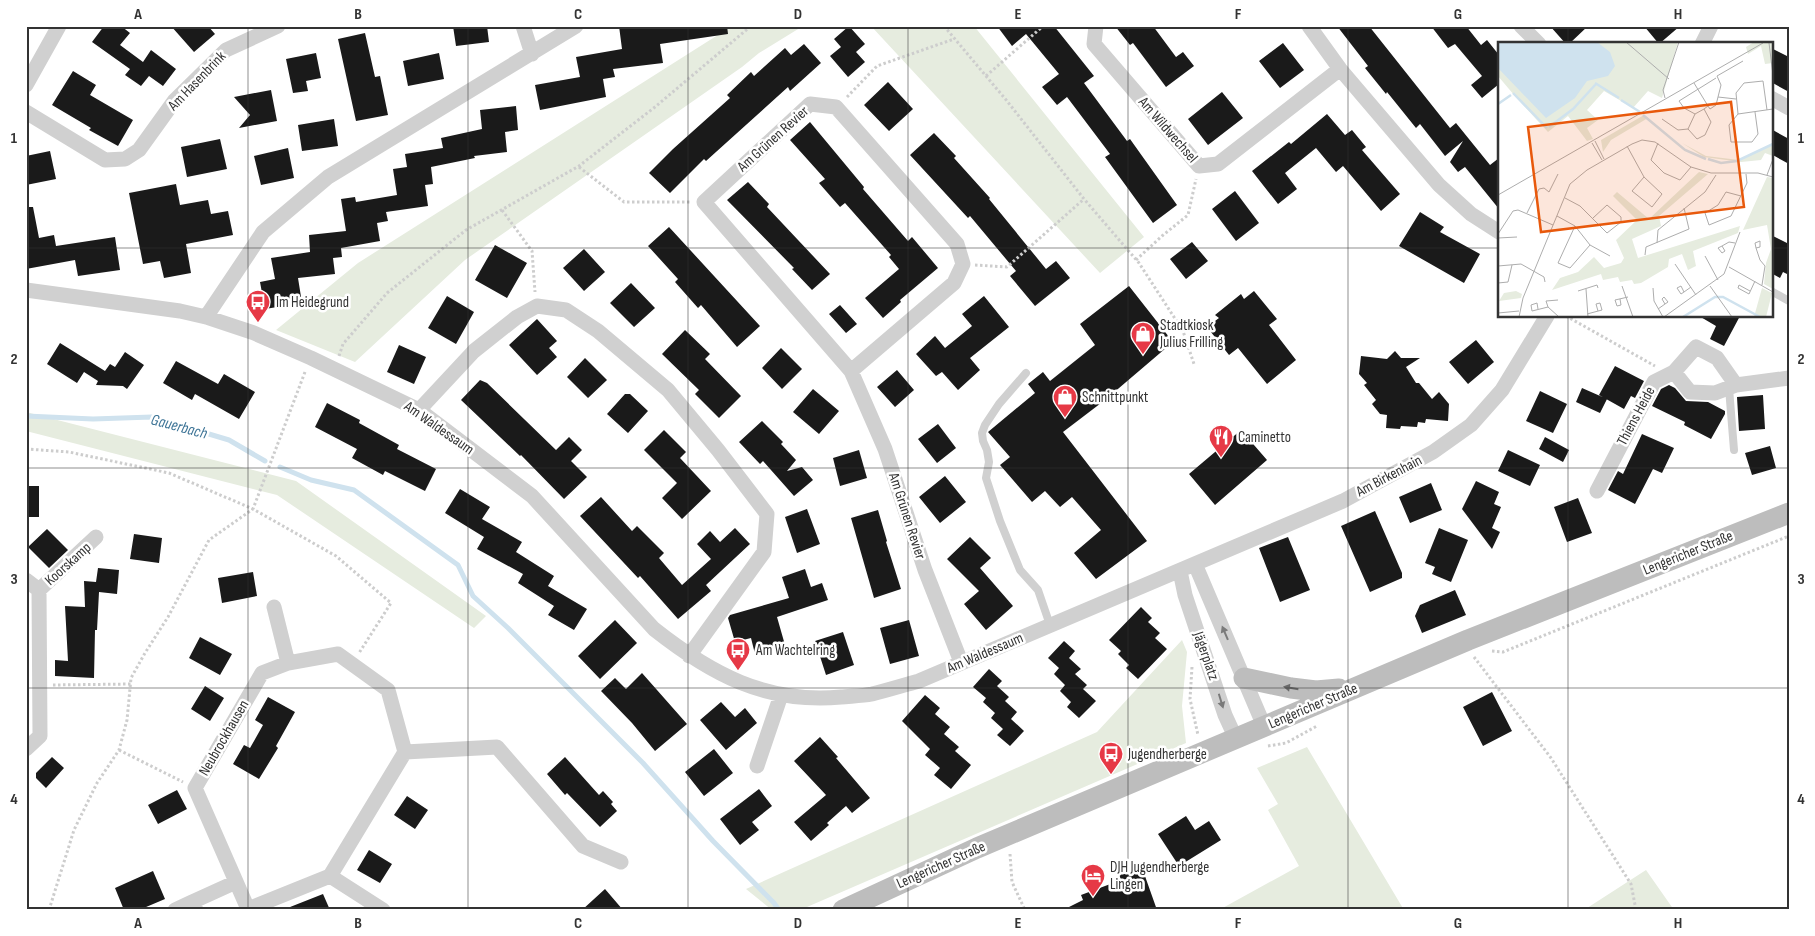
<svg xmlns="http://www.w3.org/2000/svg" width="1815" height="936" font-family="'Sofia Sans Condensed',sans-serif">
<style>
.green{fill:#e6ecdf}
.lines{fill:none;stroke-linecap:round;stroke-linejoin:round}
.stream{stroke:#cfe2ee;stroke-width:5}
.building{fill:#1a1a1a}
.path{stroke:#cdcdcd;stroke-width:3;stroke-dasharray:2.5 2.5;stroke-linecap:butt}
.lane{stroke:#d0d0d0;stroke-width:8}
.street{stroke:#d0d0d0;stroke-width:15}
.secondary{stroke:#bdbdbd;stroke-width:21}
.oneway{fill:#7a7a7a}
.oneway2{fill:#6a6a6a}
.grid{fill:none;stroke:#333;stroke-width:1;stroke-opacity:0.55}
.labels{text-anchor:middle;dominant-baseline:central;stroke-width:5;stroke-linejoin:round;paint-order:stroke}
.street-label{font-size:15px;fill:#333;stroke:#fff}
.poi-label{font-size:15px;fill:#333;stroke:#fff;text-anchor:start}
.water-label{font-size:16px;font-style:italic;fill:#3f7597;stroke:#fff}
.inset-river{fill:none;stroke:#cfe2ee;stroke-width:2.5}
.inset-road{fill:none;stroke:#adadad;stroke-width:1}
.view{fill:#e8590c;fill-opacity:0.15;stroke:#e8590c;stroke-width:2.5}
.inset-edge{fill:none;stroke:#333;stroke-width:2.5}
.neatline{fill:none;stroke:#333;stroke-width:2}
.grid-label{font-size:16px;text-anchor:middle;font-weight:bold;fill:#333}
</style>
<rect width="100%" height="100%" fill="#fff"/>
<path class="green" d="M732,26H803L759,53L742,67L465,260L355,362L276,330L358,263Z
M871,26H974L1144,237L1100,273Z
M26,412L296,481L486,616L474,628L277,495L26,431Z
M1182,640L1187,652L1182,706L1186,743L800,910H772L746,889L1097,732Z
M1307,747L1401,905L1404,910H1219L1299,866L1268,810L1278,804L1257,768Z
M1646,870L1674,910H1584Z"/>
<g class="lines">
<path class="stream" d="M26,416L93,419L152,417L229,440L265,461
M280,467L311,480L354,490L458,565L473,596L508,628L643,763L713,841L774,903L779,910
M1645,910H1651"/>
</g>
<path class="building" d="M104,26H121L130,33L120,45L143,62L151,50L176,69L163,86L149,76L141,86L125,75L130,69L92,42Z
M171,26H208L215,34L194,52Z
M453,26H487L489,42L456,46Z
M619,26H727L728,34L660,44L663,63L613,69L615,77L603,79L606,97L540,110L535,85L580,77L576,57L622,49Z
M849,26L865,44L856,52L865,62L848,77L830,56L841,47L834,39Z
M997,26H1054L1094,76L1084,83L1127,141L1130,139L1177,205L1153,223L1105,157L1110,154L1067,97L1057,105L1042,87L1059,74L1026,34L1012,46Z
M1115,26H1153L1176,57L1183,52L1194,66L1166,87L1133,43L1130,45Z
M1337,26H1369L1450,128L1456,123L1490,165L1499,158V209L1465,167L1458,172L1450,162L1463,141L1445,156L1420,124L1416,128L1387,92L1386,94L1365,68L1368,66Z
M1431,26H1466L1481,45L1487,40L1499,55V84L1482,98L1471,85L1482,76L1455,44L1448,48Z
M1550,26H1588L1569,44H1566Z
M1644,26H1680L1659,44Z
M365,33L375,77L380,76L388,115L356,121L338,39Z
M1283,43L1304,70L1280,88L1259,61Z
M804,44L821,63L790,91L788,87L706,161L704,159L670,193L649,173L673,149L730,98L727,95L751,72L754,76L785,48L791,55Z
M1771,48L1789,57V92L1771,82Z
M316,53L321,78L306,81L308,91L293,93L286,59Z
M439,53L444,79L408,86L403,61Z
M73,71L96,85L90,95L133,120L118,146L89,130L91,128L52,105Z
M888,82L913,109L889,131L864,105Z
M271,90L277,121L239,128L250,115L234,97Z
M1222,92L1243,118L1208,145L1188,119Z
M516,106L518,130L505,132L507,152L474,156L475,158L431,167L433,184L425,185L428,206L386,212L388,221L377,223L380,241L341,248L342,257L333,258L335,274L298,278L302,303L265,309L260,282L275,279L271,258L310,252L309,235L346,231L341,199L355,197L356,202L397,195L393,169L407,167L405,154L443,148L441,138L482,129L480,110Z
M1327,114L1345,135L1352,130L1366,147L1362,150L1400,194L1381,211L1343,166L1336,172L1316,148L1285,173L1297,189L1278,204L1252,171L1289,142L1291,144Z
M334,119L338,146L302,151L298,125Z
M810,122L864,187L863,189L908,241L912,237L938,268L900,300L901,302L883,318L865,298L899,269L889,257L891,255L845,203L840,207L819,183L825,179L790,140Z
M1771,129L1789,139V164L1771,154Z
M934,133L956,156L954,158L990,198L989,199L1046,269L1056,261L1070,278L1035,306L1010,276L1016,271L970,216L968,218L910,155Z
M220,139L227,169L187,177L181,147Z
M288,148L294,178L261,185L254,156Z
M50,151L56,179L26,185V156Z
M748,182L769,204L767,207L830,274L812,290L792,269L794,268L727,200Z
M176,184L180,205L208,200L211,214L228,211L233,235L186,244L191,273L164,278L160,261L143,264L129,193Z
M1235,191L1259,223L1236,241L1212,209Z
M26,207H33L39,238L54,235L56,246L115,237L120,270L78,276L75,260L26,269Z
M1420,212L1444,227L1440,232L1480,254L1464,283L1399,246Z
M669,227L760,326L737,347L701,305L698,308L675,282L678,279L648,246Z
M1771,235L1789,244V275L1783,272L1780,278L1771,273Z
M1192,242L1208,261L1186,279L1170,259Z
M495,245L527,263L507,298L475,280Z
M584,249L605,272L584,291L563,268Z
M631,283L655,308L634,327L610,303Z
M1129,286L1173,342L1105,400L1063,432L1147,541L1096,579L1074,553L1101,530L1072,497L1060,507L1045,491L1032,502L1000,465L1010,457L988,432L1035,393L1028,384L1043,372L1050,381L1095,345L1080,324Z
M1254,291L1277,319L1269,325L1296,360L1267,384L1238,348L1229,355L1207,327L1219,318L1215,315L1241,294L1244,299Z
M447,296L474,312L456,344L428,328Z
M984,296L1009,327L970,358L980,370L958,390L942,372L936,376L916,354L935,336L945,348L972,326L962,314Z
M840,305L857,324L846,333L829,314Z
M1699,316H1740L1724,346L1710,339L1716,326Z
M537,319L557,341L549,348L557,357L537,375L509,345Z
M685,330L710,354L705,359L741,396L719,418L695,394L699,390L662,354Z
M1476,340L1494,362L1468,384L1449,362Z
M60,343L105,371L110,364L115,367L125,352L144,365L127,389L123,386L96,385L98,381L84,372L77,383L47,364Z
M399,345L426,357L414,384L387,372Z
M781,348L802,369L782,389L762,368Z
M1395,351L1401,358H1420L1406,367L1416,383H1419L1432,399L1439,392L1449,404L1448,421L1426,419L1425,423L1418,422L1417,427L1401,426L1400,429L1386,428L1387,415L1380,414L1372,404L1376,400L1364,385L1367,383L1359,374L1361,356L1387,359Z
M585,358L607,380L588,398L567,377Z
M176,361L218,384L224,374L255,392L239,419L195,394L192,400L163,383Z
M1615,366L1644,381L1635,398L1631,396L1624,409L1599,395Z
M897,370L914,390L895,407L877,387Z
M480,380L487,383L556,450L569,437L582,450L571,461L587,477L564,499L521,455L520,456L461,400Z
M1669,385L1675,388L1686,401L1708,402L1725,411V414L1711,439L1684,425L1685,422L1652,406L1661,389Z
M1582,388L1607,399L1600,413L1576,402Z
M813,389L839,411L819,434L793,412Z
M1540,391L1567,404L1553,433L1526,421Z
M625,394H630L648,411L628,433L607,414Z
M1763,395L1765,429L1739,431L1737,397Z
M327,403L360,420L359,423L399,445L397,449L436,469L425,491L385,471L383,475L352,458L357,449L315,427Z
M762,421L783,442L781,444L796,460L787,471L802,467L813,480L794,496L763,461L760,464L739,442Z
M938,424L956,448L937,463L918,439Z
M664,430L686,452L680,458L711,491L682,519L662,498L677,483L644,450Z
M1241,430L1267,460L1215,505L1189,474Z
M1642,434L1674,448L1662,473L1653,469L1635,504L1608,490L1618,471L1623,474Z
M1545,437L1569,450L1563,462L1539,449Z
M1770,446L1776,468L1752,475L1745,453Z
M859,450L867,478L840,486L833,458Z
M1508,450L1540,465L1530,486L1498,471Z
M945,476L966,502L940,523L919,497Z
M1476,481L1499,492L1494,504L1501,507L1492,528L1500,532L1492,549L1462,509Z
M1431,483L1442,510L1410,523L1399,497Z
M26,486H39V517H26Z
M460,489L490,507L482,519L522,542L516,552L554,576L548,586L587,609L574,630L548,615L554,606L518,583L523,574L477,549L484,537L445,513Z
M601,497L632,531L637,526L664,553L659,558L682,585L711,559L697,544L710,531L720,542L735,528L750,544L706,585L711,591L678,619L640,576L638,578L580,516Z
M1578,498L1592,533L1567,542L1554,507Z
M807,509L820,544L797,553L785,517Z
M878,510L887,541L886,542L901,589L874,598L851,518Z
M1375,511L1402,573V578L1370,592L1341,526Z
M1439,528L1468,540L1451,582L1432,574L1435,567L1425,563Z
M47,529L68,550L49,568L28,547Z
M134,534L162,538L159,563L130,559Z
M970,537L991,558L980,568L1013,606L986,630L964,604L979,591L947,559Z
M1288,537L1310,590L1280,602L1259,548Z
M98,568L119,570L117,594L99,592L97,630H95L94,678L55,676V660L68,661L65,606L85,607L84,581L96,582Z
M805,569L811,587L822,583L828,600L777,617L785,645L755,654L751,638L735,642L728,618L730,615L789,598L782,577Z
M253,572L257,596L222,603L218,578Z
M1455,590L1466,615L1422,633L1415,616L1420,605Z
M1141,607L1152,618L1148,622L1160,633L1155,638L1167,649L1138,679L1126,668L1129,665L1118,654L1121,651L1109,640Z
M615,620L637,643L600,679L578,656Z
M909,620L919,656L890,664L880,628Z
M843,632L854,665L826,675L815,641Z
M200,637L232,654L220,675L189,658Z
M1064,641L1075,651L1069,658L1081,669L1075,674L1087,685L1083,689L1096,701L1079,718L1067,707L1071,702L1060,691L1065,685L1054,674L1059,668L1048,658Z
M989,669L1002,681L997,686L1009,697L1005,701L1017,712L1011,719L1024,731L1010,746L997,735L1003,729L991,718L995,713L983,702L986,698L973,687Z
M642,673L687,724L655,751L632,723L601,691L615,678L626,689Z
M205,686L224,698L210,721L191,709Z
M1492,692L1512,731L1483,746L1463,707Z
M925,695L940,708L935,714L950,727L944,734L959,747L955,751L971,765L951,789L934,775L940,768L925,755L930,749L902,721Z
M268,697L295,712L276,746L278,748L259,779L233,764L244,745L250,748L263,725L255,720Z
M721,702L735,717L745,708L757,723L726,750L700,720Z
M820,737L838,757L836,758L870,798L852,813L846,806L827,823L829,825L811,841L794,822L826,795L794,761Z
M714,749L733,773L704,796L685,772Z
M52,757L64,768L46,788L36,778V773Z
M565,757L599,795L603,791L613,802L611,804L617,811L600,827L567,793L565,795L547,774Z
M759,789L772,806L752,822L759,830L740,845L720,819Z
M177,790L187,809L158,824L148,805Z
M407,796L428,810L415,829L394,815Z
M1186,816L1195,830L1209,821L1221,840L1179,866L1158,834Z
M369,850L392,864L380,883L357,870Z
M1140,862L1157,910H1063L1083,900L1081,895L1121,880L1118,871Z
M153,871L165,899L139,910H124L115,888Z
M605,889L623,910H582Z
M323,894L330,910H285V909Z"/>
<g class="lines">
<path class="path" d="M944,26L1007,101L1084,199L1139,263L1183,331L1194,364
M986,76L1042,27L1060,26
M847,97L877,66L954,39
M579,167L624,202H691
M502,210L532,251L535,292
M1136,260L1162,236L1188,215L1196,179
M975,265L1007,267L1084,199
M1566,316L1655,366
M339,356L343,344L387,293L466,230L579,166L655,107L751,26
M305,372L253,509L336,556L391,603L359,653
M26,449L69,452L169,473L253,509
M1492,651L1503,652L1789,536
M1474,657L1551,758L1631,884L1636,910
M1192,667L1190,699L1198,735
M53,685L131,684
M1268,746L1286,743L1317,726
M119,750L183,782
M1010,854L1012,882L1025,910
M49,910L74,830L97,783L119,750L127,720L131,678L145,653L168,617L209,540L253,509"/>
<path class="lane" d="M1771,291L1789,301
M1026,373L999,404L985,425L982,433L983,441L987,450L989,462L986,478L1000,521L1020,570L1038,590L1050,625
M1729,388L1734,450"/>
<path class="street" d="M523,26L532,54
M1096,26L1094,44L1199,166L1218,164L1340,69
M1309,26L1340,69L1439,185L1471,214L1499,232
M1521,26L1539,44
M1702,44L1711,26
M26,85L59,26
M1771,98L1789,108
M26,112L105,160L125,159L139,150L175,100L226,50L278,26
M26,290L180,311L206,317L254,333L311,358L419,410L532,496L654,629C711,674 766,704 841,697C851,696 862,696 872,694C888,690 904,685 919,681L1343,501L1433,452L1471,425L1502,390L1547,316
M206,317L263,232L328,177L576,26
M851,371L954,283L963,264L957,244L836,107L810,104L704,202L851,371L885,449L925,570L961,662
M1674,372L1690,392L1715,393L1736,385
M419,410L474,351L517,317L537,306L566,310L598,331L668,390L718,450L767,514L764,552L689,656
M1597,491L1654,382L1674,372L1696,347L1717,358L1736,385L1789,378
M1195,564L1264,726
M1180,571L1185,595L1225,715L1236,739
M26,580L39,590C39,638 40,687 40,736L26,749
M39,590L96,537
M274,607L288,663
M757,766L781,695
M330,876L248,909L195,788L262,673L288,663L338,654L388,690L405,752
M192,902L236,882
M175,910L192,902L196,910
M383,910L330,876L405,752L497,747L583,846L621,862"/>
<path class="secondary" d="M1244,678L1291,688L1316,691L1339,689
M843,910L977,848L1468,640L1789,513"/>
</g>
<defs><path id="oneway-solid" d="M-6-.8H1V-3.2L6.5 0L1 3.2V.8H-6Z" transform="scale(1.25)"/></defs>
<g class="oneway">
<use href="#oneway-solid" transform="translate(1225 633) rotate(-113)"/>
<use href="#oneway-solid" transform="translate(1221 701) rotate(73)"/>
</g>
<use class="oneway2" href="#oneway-solid" transform="translate(1291 688) rotate(-170)"/>
<path class="grid" d="M248,26V910M468,26V910M688,26V910M908,26V910M1128,26V910M1348,26V910M1568,26V44M26,248H1499M1771,248H1789M1568,316V910M26,468H1789M26,688H1789"/>
<defs>
<symbol id="bus-pin" viewBox="-11 -11 22 30"><path d="M0 17L-7.5 6A9.5 9.5 0 1 1 7.5 6Z" fill="#e63946" stroke="#fff"/><path d="M-5-6H5V4H4V6H2V4H-2V6H-4V4H-5ZM-3.5-4V0h7V-4ZM-3.5 1.2v1.5H-2V1.2ZM2 1.2v1.5H3.5V1.2Z" fill="#fff"/></symbol>
<symbol id="shop-pin" viewBox="-11 -11 22 30"><path d="M0 17L-7.5 6A9.5 9.5 0 1 1 7.5 6Z" fill="#e63946" stroke="#fff"/><path d="M-5-2.5h2.3a2.7 3.5 0 0 1 5.4 0H5L5.5 6h-11ZM-1.5-2.5h3a1.5 2.3 0 0 0-3 0Z" fill="#fff"/></symbol>
<symbol id="restaurant-pin" viewBox="-11 -11 22 30"><path d="M0 17L-7.5 6A9.5 9.5 0 1 1 7.5 6Z" fill="#e63946" stroke="#fff"/><path d="M-5-6h1v4h1v-4h1v4h1v-4h1v5L-1.5 .5V6h-2V.5L-5-1ZM5-6V6H3V1.5H1.5Q1.5-4 5-6Z" fill="#fff"/></symbol>
<symbol id="hotel-pin" viewBox="-11 -11 22 30"><path d="M0 17L-7.5 6A9.5 9.5 0 1 1 7.5 6Z" fill="#e63946" stroke="#fff"/><path d="M-6-4.5h1.5V1H6V5H4.5V3h-9V5H-6ZM-4 0a1.8 1.8 0 1 1 3.6 0ZM.5 0V-2.5h3Q6-2.5 6 0Z" fill="#fff"/></symbol>
</defs>
<g fill-rule="evenodd">
<use href="#bus-pin" x="244" y="288" width="28" height="38"/>
<use href="#shop-pin" x="1129" y="320" width="28" height="38"/>
<use href="#shop-pin" x="1051" y="383" width="28" height="38"/>
<use href="#restaurant-pin" x="1207" y="423" width="28" height="38"/>
<use href="#bus-pin" x="724" y="636" width="28" height="38"/>
<use href="#bus-pin" x="1097" y="740" width="28" height="38"/>
<use href="#hotel-pin" x="1079" y="862" width="28" height="38"/>
</g>
<g class="labels">
<g class="street-label">
<text transform="translate(197 81) rotate(-46)">Am Hasenbrink</text>
<text transform="translate(1168 130) rotate(49)">Am Wildwechsel</text>
<text transform="translate(773 139) rotate(-42)">Am Grünen Revier</text>
<text transform="translate(1636 416) rotate(-62)">Thiens Heide</text>
<text transform="translate(439 428) rotate(35)">Am Waldessaum</text>
<text transform="translate(1389 476) rotate(-28)">Am Birkenhain</text>
<text transform="translate(907 516) rotate(72)">Am Grünen Revier</text>
<text transform="translate(1688 553) rotate(-22)">Lengericher Straße</text>
<text transform="translate(68 564) rotate(-42)">Koorskamp</text>
<text transform="translate(985 653) rotate(-23)">Am Waldessaum</text>
<text transform="translate(1206 656) rotate(71)">Jägerplatz</text>
<text transform="translate(1313 706) rotate(-23)">Lengericher Straße</text>
<text transform="translate(224 738) rotate(-60)">Neubrockhausen</text>
<text transform="translate(941 865) rotate(-24)">Lengericher Straße</text>
</g>
<g class="poi-label">
<text x="276" y="302">Im Heidegrund</text>
<text x="1160" y="325">Stadtkiosk<tspan x="1160" dy="17">Julius Frilling</tspan></text>
<text x="1082" y="397">Schnittpunkt</text>
<text x="1238" y="437">Caminetto</text>
<text x="756" y="650">Am Wachtelring</text>
<text x="1128" y="754">Jugendherberge</text>
<text x="1110" y="867">DJH Jugendherberge<tspan x="1110" dy="17">Lingen</tspan></text>
</g>
<g class="water-label">
<text transform="translate(179 427) rotate(15)">Gauerbach</text>
</g>
</g>
<g transform="translate(1498 42)">
<rect width="275" height="275" fill="#fff"/>
<path d="M0,0H180L164,56L150,49L135,66L106,49L89,68L100,78L89,86L95,97L89,99L70,74L50,90L16,53L0,34ZM256,0H275V21L267,22L263,4L250,12L248,5ZM146,73L150,76L113,98L105,110L103,98ZM184,101L208,114L241,118L275,103V114L267,111L263,118L243,120L206,115ZM201,130L210,132L161,174L163,184L134,197L140,216L242,184L240,191L195,209L198,224L190,228L184,212L171,217L170,225L143,241L136,242L134,238L122,240L120,235L105,238L103,232L54,248L62,236L80,230L96,215L106,226L123,221L126,216L118,198L139,178L115,154L119,150L151,177ZM269,135L275,136V247L266,242L268,221L273,207L269,183L245,188ZM264,246L274,251L268,275H256ZM18,249L24,252L23,256L1,259L6,251Z" fill="#e6ecdf"/>
<path d="M0,0H99L112,10L117,24L110,34L89,39L77,56L48,76L0,26Z" fill="#cfe2ee"/>
<path class="inset-river" d="M97,41L121,56M15,51L49,86M123,58L142,70M0,62L13,53M145,73L187,108L208,117M51,85L75,67L98,42M210,117L223,121L239,119L275,102M185,275L217,255H225L262,275"/>
<path class="inset-road" d="M128,0L171,37M271,1L275,33M196,41L210,64L206,67M220,55L238,57M167,56L165,48L181,0M210,64L212,67L218,63L223,43L219,34L245,19M257,70L260,92L254,100H233L231,83L240,72L275,67M240,72L238,51L246,41L265,39L269,68M164,77L180,88L190,87L197,72L186,66L181,59L218,36M190,87L199,97L207,93L213,80L206,67L197,72M97,99L106,117M94,101L104,118M160,101L153,118L166,131L182,138L193,125M129,104L146,135L164,152L154,165L134,149L146,135M269,133L275,117M0,153L265,1M243,154L228,150L220,163L207,171L211,183L233,174L249,141L248,132M67,156L82,164L109,191L123,180V175L109,163L95,176M29,171L41,147L46,146L51,150L60,132M59,174L77,184L92,203M77,184L60,221L72,226L92,203M0,192L15,169L20,168L55,183M0,196L19,195M159,201L160,188L207,150L218,133M92,203L112,214M224,204L227,209L224,211L220,206L224,204L231,200L237,201M258,206L262,205V199L257,201L258,206L262,218L267,224L264,243M147,213L148,205L191,187L186,166M207,214L220,238M177,222L198,253M0,224L23,222L46,235L47,240M231,225L275,250M0,241L10,240L14,223M124,244L135,275M212,244L234,275M155,246L156,259L165,275M88,247L90,275M80,249L99,243L100,246M252,249L241,243L240,246L251,252L257,239M186,250L183,244L179,246L183,252L186,250L193,245M122,257L123,263L119,264L117,258L130,255M50,265L48,259L60,258M40,267L39,261L33,263L34,269L50,265L61,275M160,267L167,262L164,257L166,255L170,260L167,262M0,271L21,269M89,272L104,268L102,261L98,262L100,269M21,275L25,256L72,142L89,128L134,102L144,98L157,100L193,125L213,131H260L275,135M166,275L226,232L242,190"/>
<path class="view" d="M233,60L246,165L43,190L30,85Z"/>
<rect width="275" height="275" class="inset-edge"/>
</g>
<rect width="1815" height="936" fill="none" stroke="#ffffff" stroke-width="55"/>
<rect x="28" y="28" width="1760" height="880" class="neatline"/>
<g class="grid-label">
<text x="138" y="19">A</text>
<text x="358" y="19">B</text>
<text x="578" y="19">C</text>
<text x="798" y="19">D</text>
<text x="1018" y="19">E</text>
<text x="1238" y="19">F</text>
<text x="1458" y="19">G</text>
<text x="1678" y="19">H</text>
<text x="14" y="143">1</text>
<text x="1801" y="143">1</text>
<text x="14" y="364">2</text>
<text x="1801" y="364">2</text>
<text x="14" y="584">3</text>
<text x="1801" y="584">3</text>
<text x="14" y="804">4</text>
<text x="1801" y="804">4</text>
<text x="138" y="928">A</text>
<text x="358" y="928">B</text>
<text x="578" y="928">C</text>
<text x="798" y="928">D</text>
<text x="1018" y="928">E</text>
<text x="1238" y="928">F</text>
<text x="1458" y="928">G</text>
<text x="1678" y="928">H</text>
</g>
</svg>
